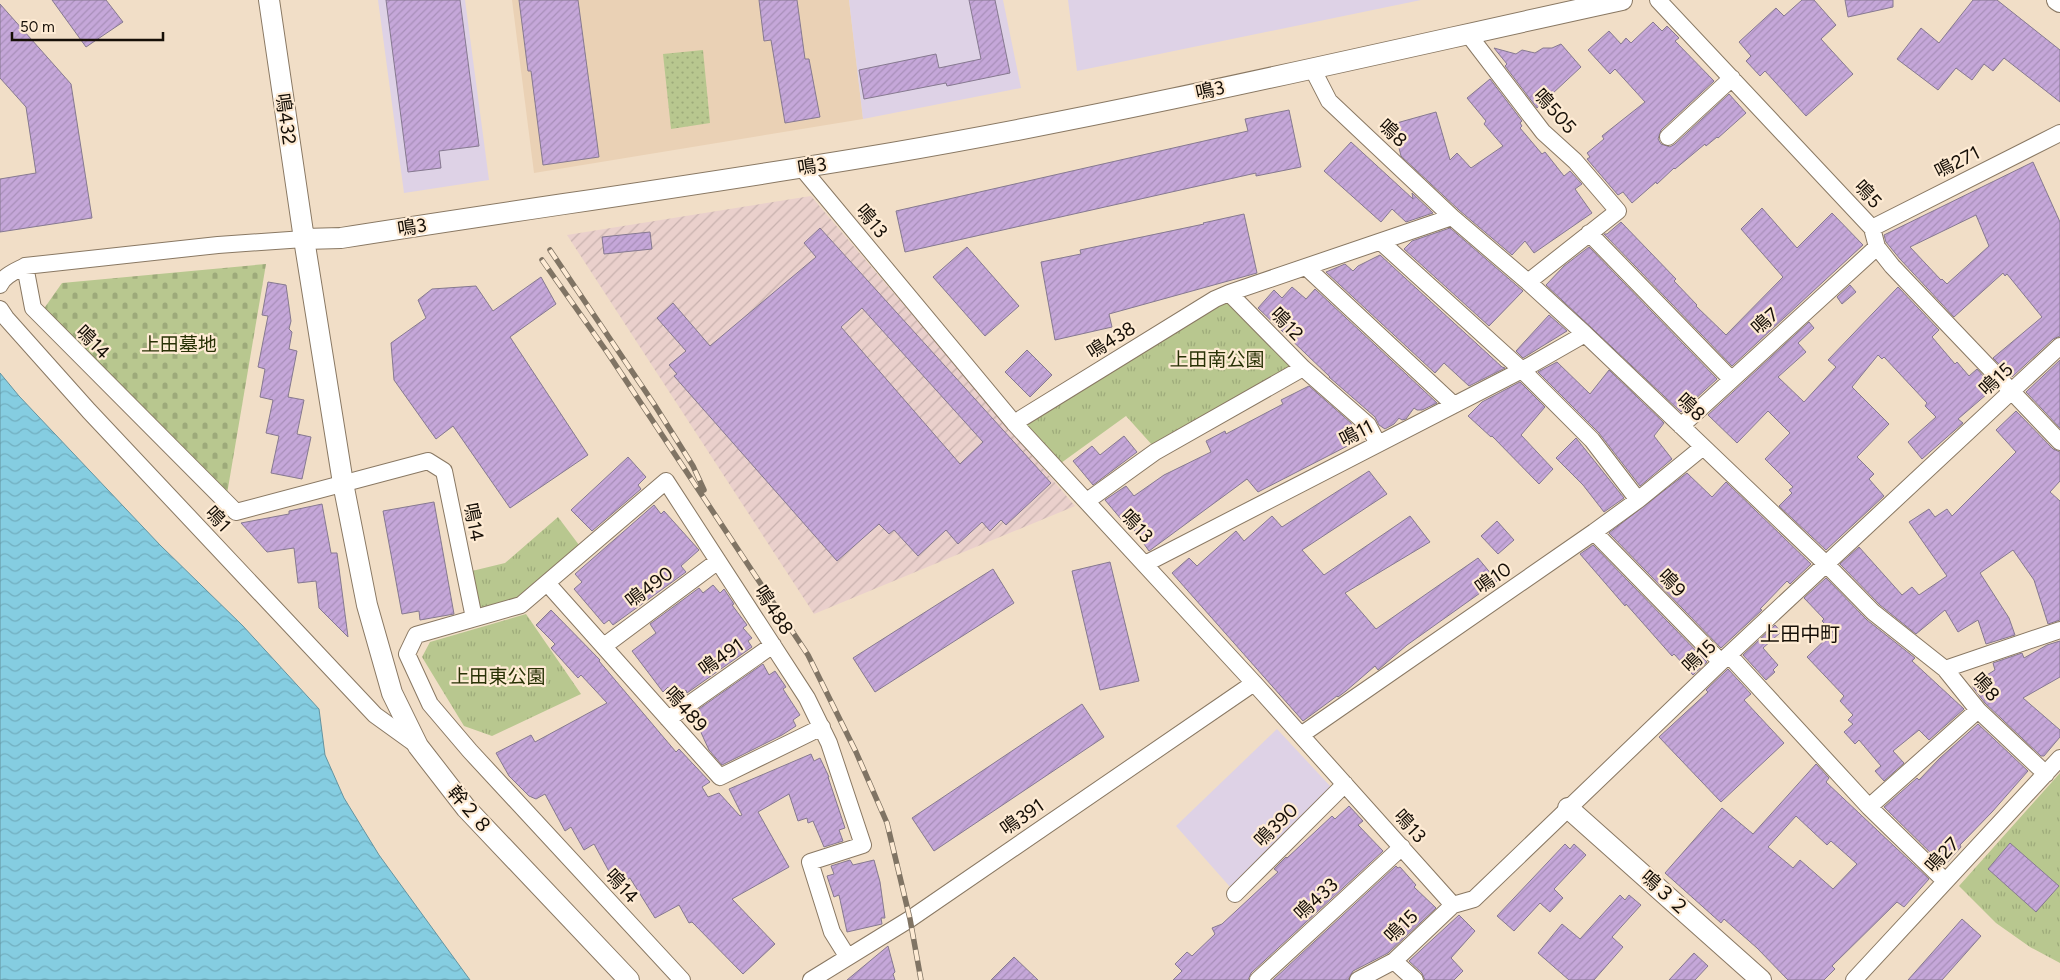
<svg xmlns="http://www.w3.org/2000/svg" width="2060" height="980" font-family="Figtree,'Noto Sans JP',sans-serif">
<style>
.built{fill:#ead1b5}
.industrial{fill:url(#industrial-furrows)}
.education{fill:#ded2e6}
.grass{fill:url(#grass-tufts)}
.cemetery{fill:url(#cemetery-stones)}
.garden{fill:url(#garden-dots)}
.water{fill:url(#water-waves);stroke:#6494a0}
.building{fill:url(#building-hatch);stroke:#867990;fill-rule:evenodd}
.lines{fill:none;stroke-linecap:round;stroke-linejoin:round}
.minor-casing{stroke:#897863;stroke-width:18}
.tertiary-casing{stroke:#897863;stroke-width:22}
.minor{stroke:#fff;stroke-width:16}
.tertiary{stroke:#fff;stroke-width:20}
.rail-casing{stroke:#807464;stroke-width:5.5}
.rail{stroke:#feebd4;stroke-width:4;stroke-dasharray:11;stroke-linecap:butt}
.labels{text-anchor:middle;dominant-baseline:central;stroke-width:4.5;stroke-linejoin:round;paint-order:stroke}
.street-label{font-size:19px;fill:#160f07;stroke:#feebd4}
.park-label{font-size:19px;fill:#293206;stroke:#feebd4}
.neighbourhood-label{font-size:20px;fill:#160f07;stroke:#feebd4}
</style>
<defs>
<pattern id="industrial-furrows" width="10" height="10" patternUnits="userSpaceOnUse" patternTransform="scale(1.25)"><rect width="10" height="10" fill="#ead0cc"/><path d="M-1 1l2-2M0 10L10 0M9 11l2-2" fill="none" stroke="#c8b1ae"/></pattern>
<pattern id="grass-tufts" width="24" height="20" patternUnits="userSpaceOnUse" patternTransform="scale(1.25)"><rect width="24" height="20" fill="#b8c78f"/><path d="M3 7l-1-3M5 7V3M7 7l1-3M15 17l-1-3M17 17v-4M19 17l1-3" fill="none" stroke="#9daa7a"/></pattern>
<pattern id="cemetery-stones" width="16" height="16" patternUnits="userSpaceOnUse" patternTransform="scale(1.25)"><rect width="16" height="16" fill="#b8c78f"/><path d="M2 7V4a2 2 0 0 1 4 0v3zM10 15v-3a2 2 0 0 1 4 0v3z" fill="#9daa7a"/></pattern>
<pattern id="garden-dots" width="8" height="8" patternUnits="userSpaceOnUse" patternTransform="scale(1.25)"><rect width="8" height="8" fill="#b8c78f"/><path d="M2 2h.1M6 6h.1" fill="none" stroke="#9daa7a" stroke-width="1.8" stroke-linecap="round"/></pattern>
<pattern id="water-waves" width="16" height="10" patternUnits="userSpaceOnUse" patternTransform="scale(1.25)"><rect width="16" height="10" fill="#85cde1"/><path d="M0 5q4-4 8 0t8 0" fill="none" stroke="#72afc0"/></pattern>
<pattern id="building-hatch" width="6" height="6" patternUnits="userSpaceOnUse" patternTransform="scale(1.25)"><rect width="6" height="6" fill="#c5a7d9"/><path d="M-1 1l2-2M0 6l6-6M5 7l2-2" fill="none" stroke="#a88fb9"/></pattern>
</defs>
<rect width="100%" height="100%" fill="#f1dec7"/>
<path class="built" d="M512,0H849L863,119L534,173Z"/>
<path class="industrial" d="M811,196L1075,506L814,614L567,235Z"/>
<path class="education" d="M378,0H465L489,180L404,193Z
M849,0H1003L1021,88L863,119Z
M1068,0H1421L1077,71Z
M1277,729L1331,787L1231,888L1176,826Z"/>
<path class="grass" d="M1228,299L1295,369L1153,446L1126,416L1061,463L1024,424Z
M558,517L579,545L517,600L480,609L472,571L505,563Z
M526,614L581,694L492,736L464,726L422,657L430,642Z
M2060,773V963L2030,947L1996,923L1959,886Z"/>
<path class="cemetery" d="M266,264L227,494L43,310L62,283Z"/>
<path class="garden" d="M703,50L710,123L671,129L663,54Z"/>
<path class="water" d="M0,373L19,396L160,545L243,626L319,709L325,755L344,798L379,855L470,980H0Z"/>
<path class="building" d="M52,0H106L123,22L86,47Z
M386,0H460L479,146L439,151L441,168L408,172Z
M519,0H578L599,157L543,165L531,71H528Z
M759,0H797L805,59H809L820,117L785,123L771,40L764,41Z
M969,0H995L1010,73L947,86L946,83L864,99L859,70L936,54L939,68L981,59Z
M1802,0H1814L1836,25L1821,39L1853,74L1806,116L1765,71L1760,76L1746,61L1751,56L1739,42L1776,8L1784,16Z
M1845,0H1893V7L1848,17Z
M1973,0H1997L2060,50V102L2004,58L1993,71L1984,64L1972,80L1956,68L1938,90L1897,59L1921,28L1939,43Z
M0,4L71,84L92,218L0,232V179L36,173L26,107L0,78Z
M1653,22L1662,31L1667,26L1679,38L1675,41L1714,81L1661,130L1658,139L1661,144L1670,147L1675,144L1729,94L1746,113L1718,138L1717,137L1706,146L1705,144L1675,169L1674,168L1657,184L1656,182L1632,203L1623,192L1618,195L1587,159L1590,157L1587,153L1604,139L1602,136L1645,102L1615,69L1610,74L1588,50L1609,31L1621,44L1626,38L1631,43Z
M1561,44L1581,67L1537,108L1505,66L1507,64L1494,48L1516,54L1522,50L1535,53L1543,48H1552Z
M1490,79L1522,121L1520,123L1522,126L1520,128L1542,154L1545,152L1564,176L1570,171L1582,184L1575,189L1592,213L1534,253L1525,241L1512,255L1459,210L1401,156L1393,124L1436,112L1450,160L1457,153L1471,168L1503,146L1484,124L1486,121L1467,98Z
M1289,110L1301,167L1256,176V173L905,252L896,211L1248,131L1245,119Z
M1351,142L1413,199L1412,193L1433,213L1406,222L1392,209L1381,222L1324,171Z
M2033,162L2060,222V336L2053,339L2012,377L1993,358L2042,317L2007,274L2005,276L2003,273L1954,317L1900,259L1886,242L1884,235ZM1976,215L1989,246L1947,284L1942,279L1941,280L1910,247Z
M1762,208L1797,248L1832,213L1863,245L1732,366L1604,234H1607L1621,222L1676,279L1674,281L1697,305L1696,306L1726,335L1783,277L1741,229Z
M1244,214L1257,273L1109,314L1112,327L1055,340L1041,262L1081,254L1080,250L1204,224L1203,223Z
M820,228L1051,483L1006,525L1001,520L990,531L982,522L958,544L946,530L918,556L894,530L889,534L879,524L837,561L674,376L677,374L669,365L686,351L657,318L673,303L710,346L816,257L804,243ZM862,308L983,442L960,464L841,327Z
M1450,228L1523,291L1489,326L1404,249L1412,241Z
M650,232L652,249L604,254L602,237Z
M967,247L1019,306L985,336L933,277Z
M1589,247L1717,379L1681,412L1546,285L1564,266Z
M1380,255L1502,367L1505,368L1469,386L1444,363L1435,373L1326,272L1345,264L1353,271L1358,266Z
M541,277L556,304L510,337L588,455L510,508L453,426L436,439L394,380L391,343L426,318L418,300L432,289L476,286L493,311Z
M268,282L286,285L291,321L289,329L292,332L289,349L297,351L288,397L304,400L297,434L311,437L302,479L271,473L279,436L266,433L273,400L260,397L265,369L258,367L268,316L262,315Z
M1850,285L1856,292L1842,304L1837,297Z
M1292,287L1306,299L1315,289L1437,403L1422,410H1417L1414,408L1406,419L1402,420L1399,418L1394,424L1385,429L1379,425L1375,417L1329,377H1330L1258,308L1274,290L1282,298Z
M1898,287L1939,330L1932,337L1955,364L1957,362L1969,376L1977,369L1994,388L1958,419L1963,423L1922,459L1908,442L1936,417L1925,406L1927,403L1884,357L1882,359L1878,355L1852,387L1889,424L1857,457L1874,474L1869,479L1884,496L1826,550L1779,506L1792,493L1789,490L1793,487L1765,459L1790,433L1768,411L1737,443L1708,415L1809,322L1814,328L1798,343L1806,352L1778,377L1804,402L1836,367L1828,360Z
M1549,315L1567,331L1523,358L1516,351Z
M1027,350L1052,375L1030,397L1005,372Z
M2060,360V428L2026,392Z
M1557,362L1590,394L1609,370L1664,423L1654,436L1672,459L1640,486L1599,433L1538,372Z
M1520,382L1545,407L1521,435L1553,469L1539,484L1492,436L1491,437L1468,416L1482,402Z
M1309,386L1351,423L1359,440L1258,492L1247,479L1149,551L1129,523L1126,525L1105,500L1126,486L1134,496L1164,475L1211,452L1206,441L1225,431L1226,434L1283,404L1281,400Z
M2016,411L2053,449L2060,452V481L2050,492L2060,501V620L2048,624L2034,580L2013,550L1980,573L2009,618L2015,635L1986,644L1978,620L1958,632L1945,610L1916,634L1880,605L1840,564L1859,547L1902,595L1912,587L1919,595L1947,576L1909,522L1929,509L1935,517L1947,509L1952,516L2016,452L1996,430Z
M1124,436L1137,452L1093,485L1073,461L1092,446L1100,455Z
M1576,438L1624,498L1604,512L1583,485L1556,458Z
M628,457L646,477L638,485L641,489L592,531L571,510Z
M1369,471L1387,494L1302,550L1324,575L1410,516L1430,542L1345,593L1376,629L1478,558L1497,581L1407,645L1378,670L1375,666L1346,691L1338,697L1337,696L1303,721L1172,573L1189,558L1197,566L1236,531L1244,541L1272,516L1282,527Z
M1687,473L1712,497L1726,482L1811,564L1790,584L1787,581L1760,609L1762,610L1721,648L1609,533Z
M434,502L454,614L420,620L419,611L402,614L383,511Z
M322,504L331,553H337L348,637L319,608L316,581L298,583L294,548L267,552L241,523L289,514V511Z
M654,505L661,514L664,511L699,550L681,566L686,572L613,625L609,620L604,624L574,589L582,582L575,574Z
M1497,521L1514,540L1498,554L1481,536Z
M1593,545L1707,662L1693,675L1674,654L1672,656L1626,604L1625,606L1580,554Z
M1110,562L1139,681L1100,690L1072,571Z
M993,569L1014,603L875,692L853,658Z
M1826,578L1867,620L1915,658L1912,661L1964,709L1929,740L1919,730L1893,751L1904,763L1884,781L1875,771L1881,766L1859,740L1855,744L1844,732L1853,724L1848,720L1853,715L1840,701L1844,696L1807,657L1833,632L1822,621L1824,619L1804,598Z
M713,585L720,593L724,589L734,604L732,605L747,625L743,628L752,638L748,641L752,647L687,693L686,690L677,697L668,687L663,692L632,651L656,633L650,624L699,588L703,593Z
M551,610L600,660L599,661L676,752L679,749L710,782L702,787L708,797L719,793L740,816L742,815L729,789L811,754L814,761L820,758L829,777H828L845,828L839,830L843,841L824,847L813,821L808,823L807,818L798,821L789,794L758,812L789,867L732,899L775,944L743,974L692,922L689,923L679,905L655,918L630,878L617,886L594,844L584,850L571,827L565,831L545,794L536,799L529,796L509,776L496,753L531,735L535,742L607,703L581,675L578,678L551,648L555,644L536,625Z
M1775,625L1781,632L1763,648L1778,665L1773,670L1775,672L1766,680L1743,655Z
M2060,641V677L2023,698L2060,730V737L2044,756H2041L1985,703L1972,686L1977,681L1995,670L1993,663L2022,653L2024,658L2047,645Z
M763,664L769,675L775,671L786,687L783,689L800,715L793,720L796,726L782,735L722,765L709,750L698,726L702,724L696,711Z
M1728,669L1751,694L1744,700L1784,743L1721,802L1659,737L1708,692L1706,690Z
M1082,704L1104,737L934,851L912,818Z
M1978,724L2028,771L1992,812L1960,845L1961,847L1944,866L1884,807L1917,778L1919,780L1940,758Z
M1816,764L1829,778L1826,782L1929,879L1904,907L1897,902L1832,966L1835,969L1824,980H1788L1757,948L1724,919L1721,923L1665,873L1722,808L1753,834ZM1796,816L1827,845L1831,841L1857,864L1833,889L1800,860L1793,868L1768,847Z
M1349,806L1363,821L1358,825L1383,851L1251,973L1248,980H1173L1182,971L1175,964L1187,952L1192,956L1215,934L1212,928L1222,924L1278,872L1274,869L1286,857L1287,858L1332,816L1335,819Z
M2010,843L2059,886L2036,912L1988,869Z
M1565,844L1570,849L1574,844L1586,855L1554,889L1563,898L1550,912L1540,903L1514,931L1497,916Z
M850,860L853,865L874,860L880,882L885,918H881L882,924L847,932L839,895L834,897L827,876L834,874L831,866Z
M1396,866L1398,868L1400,867L1416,885L1414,887L1436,908L1388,953L1353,971L1348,980H1273Z
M1620,895L1625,900L1629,895L1641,905L1612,937L1623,947L1594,980H1569L1538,953L1562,924L1580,939Z
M1459,915L1475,931L1451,958L1463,971L1454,980H1425L1422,973L1409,961Z
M1962,919L1981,936L1942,980H1908Z
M888,946L895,972L893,974L895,980H847Z
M1694,953L1708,966L1695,980H1669Z
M1014,957L1038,980H991Z"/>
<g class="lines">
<defs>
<path id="minor" d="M1658,0L1872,228L1877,247L1892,266L2060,442
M1468,34L1543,132L1575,161L1618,211L1528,282
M1312,68L1329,101L1452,217L1528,282L1585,334L1826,564L1873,612L1945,669L1978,710L2046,774
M1668,137L1732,78
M801,167L1014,423L1254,683L1453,905
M1872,228L2060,133
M1589,233L1731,379
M1381,242L1522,370L1592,440L1638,500
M25,266L33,308L236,512L428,461L444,471L474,618
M1306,267L1454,405
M0,285C4,275 16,271 25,266L218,245L304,239
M0,309L6,318L89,411L375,715L418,746
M1303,368L1368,425L1378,444
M1014,423L1215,299L1229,293
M1681,426L1877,247
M1087,501L1155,452L1303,368L1229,293L1452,217
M1594,532L1721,662
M1145,564L1522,370L1585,334
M547,583L720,777L822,727
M604,646L718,561
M1729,655L1869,807L1945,881
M1945,669L2060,630
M668,719L773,645
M1301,735L1594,532L1638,500L1703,447
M1869,807L1978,710
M1235,894L1345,784
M1394,961L1415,980
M682,980L470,751L430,704L407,654L416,635L521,605L666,481L807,698L829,743L863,845L810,862L832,932L847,956
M811,980L910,919L1254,683
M1258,980L1402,847
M1358,980L1394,961L1453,905L1474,899L1721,662L2060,346
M1854,980L2060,758"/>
<path id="tertiary" d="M269,0L304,239L343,483L367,605L392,693L418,746L466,808L629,980
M2057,0L2060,2
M304,239L341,238C524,209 708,184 891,153C1136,111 1379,53 1622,0
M1568,808L1761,980"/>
</defs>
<use href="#minor" class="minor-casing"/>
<use href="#tertiary" class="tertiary-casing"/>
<use href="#minor" class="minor"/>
<use href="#tertiary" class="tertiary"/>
<defs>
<path id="rail" d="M550,250L654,404L693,466L704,490
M542,260L607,352L808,655L856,752L887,823L910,919L921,980"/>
</defs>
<use href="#rail" class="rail-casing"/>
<use href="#rail" class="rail"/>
</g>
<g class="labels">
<g class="street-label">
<text transform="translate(1210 90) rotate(-12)">鳴3</text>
<text transform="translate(1555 111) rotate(48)">鳴505</text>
<text transform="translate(286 119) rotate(82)">鳴432</text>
<text transform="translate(1393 133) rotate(43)">鳴8</text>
<text transform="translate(1957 162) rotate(-27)">鳴271</text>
<text transform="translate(812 166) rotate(-9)">鳴3</text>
<text transform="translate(1868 194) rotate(47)">鳴5</text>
<text transform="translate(872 221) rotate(50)">鳴13</text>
<text transform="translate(412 227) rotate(-9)">鳴3</text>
<text transform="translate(1765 321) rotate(-42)">鳴7</text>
<text transform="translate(1287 324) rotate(46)">鳴12</text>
<text transform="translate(1111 340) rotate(-32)">鳴438</text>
<text transform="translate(93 342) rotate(45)">鳴14</text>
<text transform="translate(1996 379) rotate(-43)">鳴15</text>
<text transform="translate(1691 407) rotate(44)">鳴8</text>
<text transform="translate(1356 433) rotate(-27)">鳴11</text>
<text transform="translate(218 519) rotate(47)">鳴1</text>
<text transform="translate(474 522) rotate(79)">鳴14</text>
<text transform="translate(1137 526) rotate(47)">鳴13</text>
<text transform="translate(1493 578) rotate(-35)">鳴10</text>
<text transform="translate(1672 583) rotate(46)">鳴9</text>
<text transform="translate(649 587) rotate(-37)">鳴490</text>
<text transform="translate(774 610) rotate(57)">鳴488</text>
<text transform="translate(1699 656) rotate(-43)">鳴15</text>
<text transform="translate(721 657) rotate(-35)">鳴491</text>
<text transform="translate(1986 687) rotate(49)">鳴8</text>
<text transform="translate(686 709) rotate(48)">鳴489</text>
<text transform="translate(470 810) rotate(49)">幹２８</text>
<text transform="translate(1022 817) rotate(-35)">鳴391</text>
<text transform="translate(1276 825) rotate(-45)">鳴390</text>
<text transform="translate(1410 826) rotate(48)">鳴13</text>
<text transform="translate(1942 855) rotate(-47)">鳴27</text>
<text transform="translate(622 886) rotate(47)">鳴14</text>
<text transform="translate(1665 893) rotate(42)">鳴３２</text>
<text transform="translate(1316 899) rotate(-43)">鳴433</text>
<text transform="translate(1401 926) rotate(-44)">鳴15</text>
</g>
<g class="park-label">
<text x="179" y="344">上田墓地</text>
<text x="1217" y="359">上田南公園</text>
<text x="498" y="676">上田東公園</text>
</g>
<g class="neighbourhood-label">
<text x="1800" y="634">上田中町</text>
</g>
</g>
<path d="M12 32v8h151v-8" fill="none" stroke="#160f07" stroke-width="2.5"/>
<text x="20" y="32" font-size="15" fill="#160f07" stroke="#feebd4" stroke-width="4" paint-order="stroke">50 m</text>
</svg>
